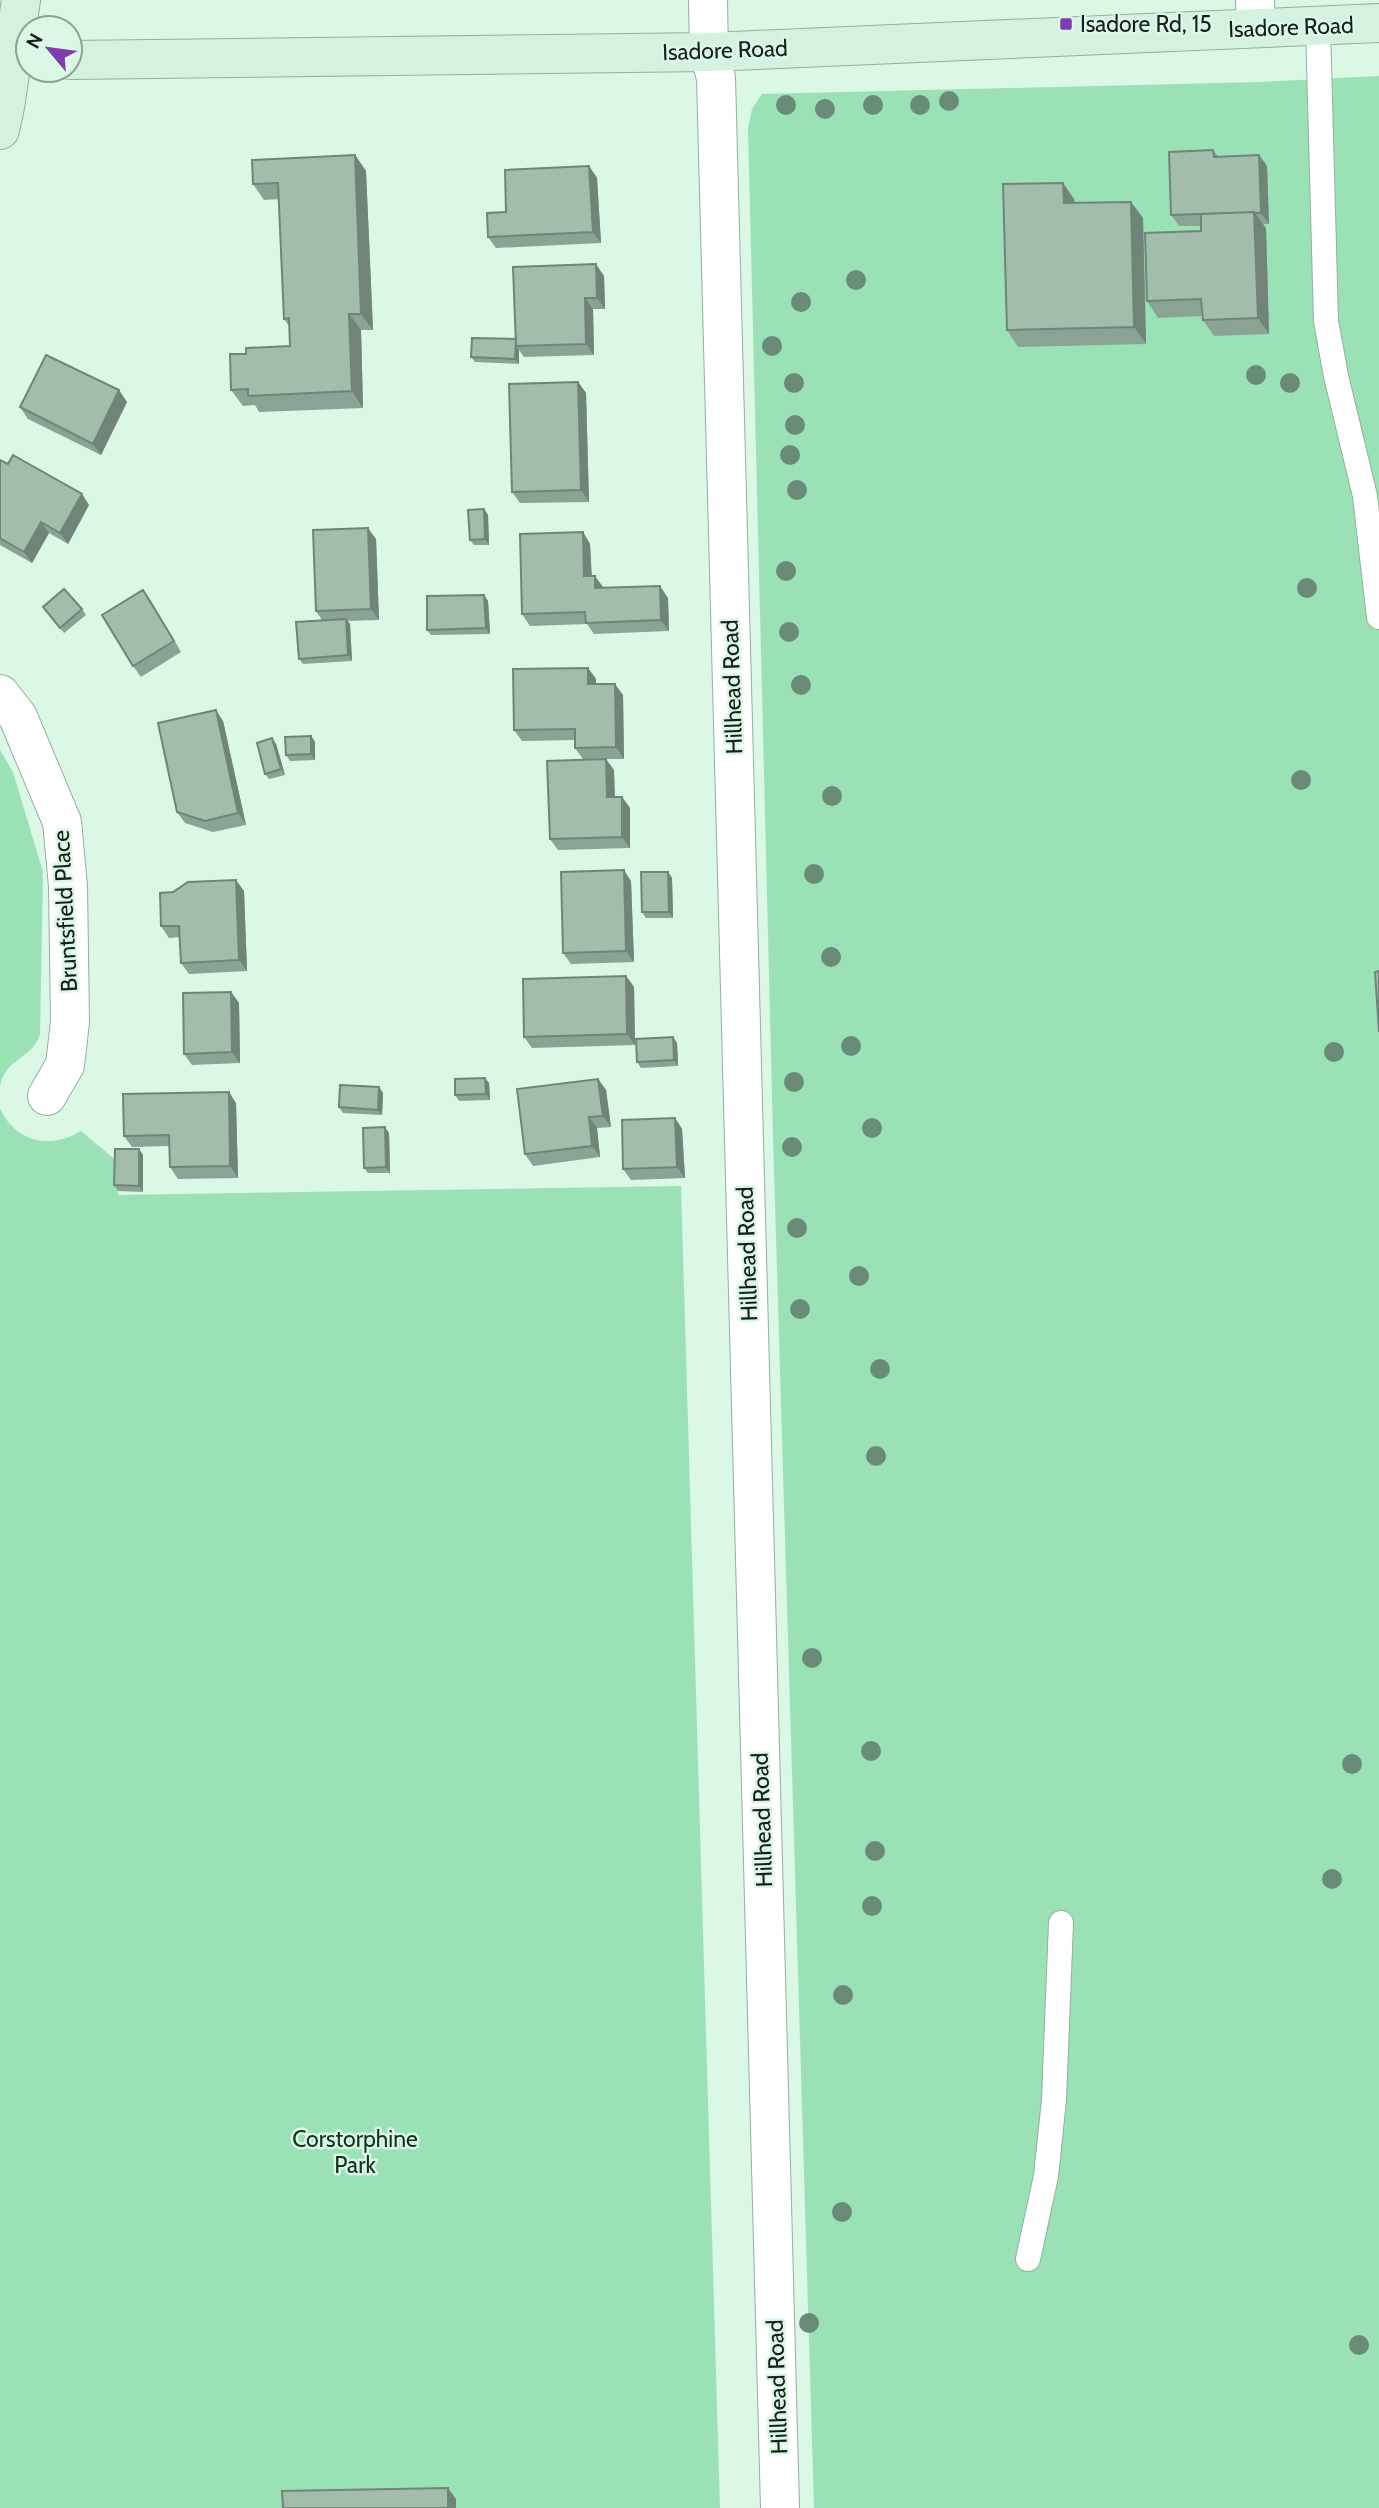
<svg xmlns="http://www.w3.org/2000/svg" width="1379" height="2508" font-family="Cabin,sans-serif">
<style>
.green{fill:#9ae2b6}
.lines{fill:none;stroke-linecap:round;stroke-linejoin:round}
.lane-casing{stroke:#95af9e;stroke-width:26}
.street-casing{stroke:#95af9e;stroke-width:40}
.secondary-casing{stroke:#95af9e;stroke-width:40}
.lane{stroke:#fff;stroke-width:24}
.street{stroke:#fff;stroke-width:38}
.secondary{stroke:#d5f2e1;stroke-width:38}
.tree{fill:#6a8b78}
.wall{fill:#8ba394}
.shaded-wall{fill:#718478}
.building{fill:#a2bdac;stroke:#718478;stroke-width:2}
.poi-dot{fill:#7d3cb0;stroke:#dbf7e5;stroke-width:2.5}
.labels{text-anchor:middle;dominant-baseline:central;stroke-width:5;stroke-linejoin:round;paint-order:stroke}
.poi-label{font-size:23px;fill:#16201a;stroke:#dbf7e5;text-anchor:start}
.street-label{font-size:23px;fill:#16201a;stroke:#dbf7e5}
.park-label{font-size:23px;fill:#0e331f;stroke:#dbf7e5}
</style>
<rect width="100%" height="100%" fill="#dbf7e5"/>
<path class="green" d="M1379,76V2508H814L773,1137L748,128L752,109L762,94L1260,82Z
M0,750L13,772L43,872L40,1034C33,1059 6,1057 0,1086Z
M0,1108C15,1142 50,1150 81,1131L118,1162V1195L681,1186L720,2508H0Z"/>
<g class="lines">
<defs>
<path id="lane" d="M1318,26L1326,321L1336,376L1365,496L1379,617
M1028,2259L1046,2176L1054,2100L1061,1923"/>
<path id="street" d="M708,0L709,52L716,78L780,2508
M1255,0L1256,28
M0,694L18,717L62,822L68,886L70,1022L65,1065L47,1096"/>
<path id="secondary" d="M70,60L709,52L1379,23
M0,130L5,107L21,0"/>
</defs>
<use href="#lane" class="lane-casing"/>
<use href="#street" class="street-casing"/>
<use href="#secondary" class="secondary-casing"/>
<use href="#lane" class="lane"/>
<use href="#street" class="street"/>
<use href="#secondary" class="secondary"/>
</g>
<g class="tree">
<circle cx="949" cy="101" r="10"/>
<circle cx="786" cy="105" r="10"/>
<circle cx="873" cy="105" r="10"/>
<circle cx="920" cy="105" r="10"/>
<circle cx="825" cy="109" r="10"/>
<circle cx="856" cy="280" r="10"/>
<circle cx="801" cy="302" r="10"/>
<circle cx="772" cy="346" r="10"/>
<circle cx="1256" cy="375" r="10"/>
<circle cx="794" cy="383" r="10"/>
<circle cx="1290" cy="383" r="10"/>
<circle cx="795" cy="425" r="10"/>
<circle cx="790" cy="455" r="10"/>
<circle cx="797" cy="490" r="10"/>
<circle cx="786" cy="571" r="10"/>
<circle cx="1307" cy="588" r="10"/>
<circle cx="789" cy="632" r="10"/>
<circle cx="801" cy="685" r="10"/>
<circle cx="1301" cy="780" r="10"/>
<circle cx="832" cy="796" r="10"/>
<circle cx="814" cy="874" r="10"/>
<circle cx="831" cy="957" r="10"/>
<circle cx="851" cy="1046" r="10"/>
<circle cx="1334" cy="1052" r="10"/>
<circle cx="794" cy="1082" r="10"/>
<circle cx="872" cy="1128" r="10"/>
<circle cx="792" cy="1147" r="10"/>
<circle cx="797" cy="1228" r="10"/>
<circle cx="859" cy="1276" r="10"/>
<circle cx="800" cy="1309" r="10"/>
<circle cx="880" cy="1369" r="10"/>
<circle cx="876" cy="1456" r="10"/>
<circle cx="812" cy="1658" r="10"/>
<circle cx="871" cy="1751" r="10"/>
<circle cx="1352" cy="1764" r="10"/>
<circle cx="875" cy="1851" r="10"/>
<circle cx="1332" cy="1879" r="10"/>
<circle cx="872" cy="1906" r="10"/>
<circle cx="843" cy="1995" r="10"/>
<circle cx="842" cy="2212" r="10"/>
<circle cx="809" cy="2323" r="10"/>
<circle cx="1359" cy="2345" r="10"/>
</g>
<path class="wall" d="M1213,150L1218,156L1259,155L1267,166L1269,224H1263L1266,228L1269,334L1214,336L1203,320L1202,316L1158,318L1147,301L1201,231V226H1179L1171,215Z
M355,155L366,171L373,330H361L363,408L259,412L255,405L243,406L231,390L290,346L289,326L284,319L279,199L264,200L253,184Z
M589,166L597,178L601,243L496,248L488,237L506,212Z
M1074,199L1075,203L1143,218L1146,344L1018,347L1007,330Z
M604,276L605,309H593L594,355L524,357L519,350V364L475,362L471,357L516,339Z
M578,382L586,393L589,502L520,503L512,492Z
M127,402L101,455L28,419L20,407Z
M0,460L89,505L68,544L49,533L32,563L0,545Z
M484,509L488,515L489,545H474L470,540Z
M583,532L590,544L592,576L603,588L668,598L669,631L594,634L587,624L530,626L522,614Z
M376,539L379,620L348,621L350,624L352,661L303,664L299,659L322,620L316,611Z
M143,590L181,652L141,677L133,666Z
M484,595L488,601L490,634L431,635L427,630Z
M43,607L82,609L86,615L64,633Z
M588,668L596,679V684L623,695L624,759H583L575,748V740L522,741L514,730Z
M223,721L246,825L213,832L185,823L177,812Z
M311,736L315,742V760L290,761L286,755Z
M272,738L276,744L285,775L269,779L265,774Z
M614,770L615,797H622L630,808V848L558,850L550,839Z
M668,872L672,878L673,918H646L642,912Z
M631,881L634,962L571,964L563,953Z
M244,891L247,971L189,974L181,963L180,937L169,938L161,926Z
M626,976L634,987L635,1045L532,1048L524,1037Z
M231,992L239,1003L240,1063L192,1065L184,1054Z
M673,1037L677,1043L678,1066L641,1068L637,1062Z
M485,1078L489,1083L490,1100L459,1101L455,1095Z
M598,1079L606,1090L611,1127L597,1128L600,1157L533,1166L525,1154Z
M379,1087L383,1093L382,1115L343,1113L339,1107Z
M236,1103L238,1178L178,1179L170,1167L169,1146L132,1147L124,1136Z
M675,1118L682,1129L685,1178L631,1180L623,1169Z
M389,1133L390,1173H368L364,1168Z
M139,1149L143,1155V1192L118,1191L114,1185Z"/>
<path class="shaded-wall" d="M355,155L366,171L373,330L361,314Z
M1259,155L1267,166L1269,224L1261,213Z
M589,166L597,178L601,243L593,232Z
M1063,183L1074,199L1075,220L1064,203Z
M1131,202L1143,218L1146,344L1134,327Z
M1254,212L1266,228L1269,334L1258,318Z
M596,264L604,276L605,309L597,298Z
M585,298L593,309L594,355L586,344Z
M349,314L361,330L363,408L352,391Z
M516,339V346L519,350V364L515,359Z
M578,382L586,393L589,502L581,490Z
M119,390L127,402L101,455L93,444Z
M82,494L89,505L68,544L60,533Z
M484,509L488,515L489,545L485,539Z
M41,522L49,533L32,563L24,552Z
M368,528L376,539L379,620L371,609Z
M583,532L590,544L592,588L584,576Z
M595,576L603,587V600L595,588Z
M660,586L668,598L669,631L661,620Z
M143,590L151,601L181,652L174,641Z
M484,595L488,601L490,634L486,628Z
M346,619L350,624L352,661L348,655Z
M588,668L596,679V695L588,684Z
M615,684L623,695L624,759L616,747Z
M216,710L223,721L246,825L238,813Z
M311,736L315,742V760L311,754Z
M272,738L276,744L285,775L281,769Z
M606,759L614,770L615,808L607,797Z
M622,797L630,808V848L622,837Z
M624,870L631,881L634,962L626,951Z
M668,872L672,878L673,918L669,912Z
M236,880L244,891L247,971L239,960Z
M626,976L634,987L635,1045L627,1034Z
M231,992L239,1003L240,1063L232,1052Z
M673,1037L677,1043L678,1066L674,1060Z
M485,1078L489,1083L490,1100L486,1094Z
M598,1079L606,1090L611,1127L603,1116Z
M379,1087L383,1093L382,1115L378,1110Z
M229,1092L236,1103L238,1178L230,1166Z
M589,1117L597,1128L600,1157L592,1146Z
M675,1118L682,1129L685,1178L677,1167Z
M385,1127L389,1133L390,1173L386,1167Z
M139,1149L143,1155V1192L139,1186Z
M448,2488L456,2499V2508H448Z"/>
<path class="building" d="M1213,150L1214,157L1259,155L1261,213H1254V212L1171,215L1169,152Z
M355,155L361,314H349L352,391L248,396V389L231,390L230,354H246V348L290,346L289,318L284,319L278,183L253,184L252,160Z
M589,166L593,232L488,237L487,213L506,212L505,170Z
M1063,183L1064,203L1131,202L1134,327L1007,330L1003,184Z
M1254,212L1258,318L1203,320L1201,299L1147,301L1145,233L1201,231V214Z
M596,264L597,298H585L586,344L516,346L513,267Z
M472,338L516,339L515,359L471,357Z
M46,355L119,390L93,444L20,407Z
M578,382L581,490L512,492L509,384Z
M13,455L82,494L60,533L41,522L24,552L0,538V460L8,464Z
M484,509L485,539L470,540L468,510Z
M368,528L371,609L316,611L313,530Z
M583,532L584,576H595V588L660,586L661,620L586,623L585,612L522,614L520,534Z
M64,589L82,609L60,628L43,607Z
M143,590L174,641L133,666L102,615Z
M484,595L486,628L427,630V596Z
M346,619L348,655L299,659L296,622Z
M588,668V684H615L616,747L575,748V729L514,730L513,669Z
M216,710L238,813L205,821L177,812L158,723Z
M311,736V754L286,755L285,737Z
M272,738L281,769L265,774L257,743Z
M606,759L607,797H622V837L550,839L547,761Z
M624,870L626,951L563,953L561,872Z
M641,872H668L669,912H642Z
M236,880L239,960L181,963L179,926H161L160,893L173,892L188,882Z
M1379,971V1032L1375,972Z
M626,976L627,1034L524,1037L523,979Z
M231,992L232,1052L184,1054L183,993Z
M673,1037L674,1060L637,1062L636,1039Z
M485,1078L486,1094L455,1095V1079Z
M598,1079L603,1116L589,1117L592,1146L525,1154L517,1089Z
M340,1085L379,1087L378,1110L339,1107Z
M229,1092L230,1166L170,1167L169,1135L124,1136L123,1094Z
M675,1118L677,1167L623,1169L622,1120Z
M385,1127L386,1167L364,1168L363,1128Z
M115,1149H139V1186L114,1185Z
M448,2488V2508H283L282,2491Z"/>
<rect class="poi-dot" x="1059" y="17" width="14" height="14" rx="3.5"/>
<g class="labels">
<g class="poi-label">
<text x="1080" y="24">Isadore Rd, 15</text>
</g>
<g class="street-label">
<text transform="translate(1291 27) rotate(-2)">Isadore Road</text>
<text transform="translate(725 50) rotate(-2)">Isadore Road</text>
<text transform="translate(732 687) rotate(-92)">Hillhead Road</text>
<text transform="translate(65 911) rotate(-93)">Bruntsfield Place</text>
<text transform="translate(747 1254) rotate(-92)">Hillhead Road</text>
<text transform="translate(762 1820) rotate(-92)">Hillhead Road</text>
<text transform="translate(777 2387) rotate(-92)">Hillhead Road</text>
</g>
<g class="park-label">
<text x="355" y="2139">Corstorphine<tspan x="355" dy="26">Park</tspan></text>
</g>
</g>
<g transform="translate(49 49) rotate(299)"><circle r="33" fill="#dbf7e5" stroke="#8ca194" stroke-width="2"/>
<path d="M0-5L12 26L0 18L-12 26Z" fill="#7d3cb0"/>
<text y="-10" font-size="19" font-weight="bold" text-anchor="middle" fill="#16201a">N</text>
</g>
</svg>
